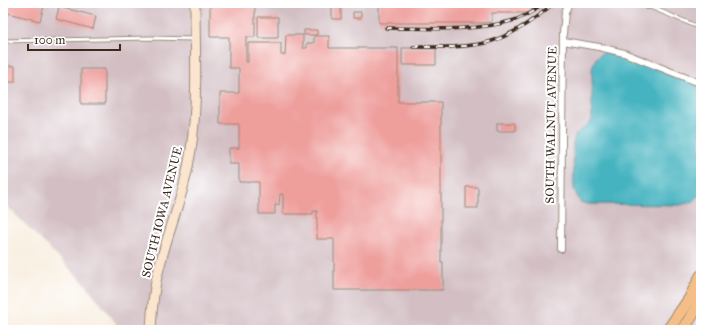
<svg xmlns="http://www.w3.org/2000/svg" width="704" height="333" font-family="'IM FELL Great Primer',serif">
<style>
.industrial{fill:#d2bec3}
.water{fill:#45b3c0;stroke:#406e6f}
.building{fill:#ee9e9b}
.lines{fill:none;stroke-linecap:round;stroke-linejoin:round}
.lane-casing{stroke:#998b7c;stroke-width:5}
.street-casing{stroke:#998b7c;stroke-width:8}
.secondary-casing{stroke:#998b7c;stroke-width:11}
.highway-casing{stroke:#998b7c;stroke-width:13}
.lane{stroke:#fff;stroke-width:3}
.street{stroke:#fff;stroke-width:6}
.secondary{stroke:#fbe5cf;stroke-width:9}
.highway{stroke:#f6be87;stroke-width:11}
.rail-casing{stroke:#3b2a1e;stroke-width:3.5}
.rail{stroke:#fff;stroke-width:2;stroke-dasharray:6;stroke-linecap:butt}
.labels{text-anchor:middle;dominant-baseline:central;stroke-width:4;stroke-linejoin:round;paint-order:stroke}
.street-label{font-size:12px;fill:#3b2a1e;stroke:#fff}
</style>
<rect width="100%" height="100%" fill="#fff"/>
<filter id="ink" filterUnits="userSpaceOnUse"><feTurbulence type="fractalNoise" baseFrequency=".025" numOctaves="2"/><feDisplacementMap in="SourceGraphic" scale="8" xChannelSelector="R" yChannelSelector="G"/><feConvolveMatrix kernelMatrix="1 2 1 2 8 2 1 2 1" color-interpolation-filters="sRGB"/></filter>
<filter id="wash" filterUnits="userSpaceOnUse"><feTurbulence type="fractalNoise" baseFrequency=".012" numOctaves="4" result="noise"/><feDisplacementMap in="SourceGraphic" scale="16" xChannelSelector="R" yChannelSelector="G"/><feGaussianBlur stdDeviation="0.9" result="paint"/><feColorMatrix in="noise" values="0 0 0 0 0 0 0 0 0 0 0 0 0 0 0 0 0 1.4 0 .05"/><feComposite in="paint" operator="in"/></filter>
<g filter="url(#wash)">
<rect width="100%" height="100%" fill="#f7ecdb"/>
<path class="industrial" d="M3,3H701V330H121L87,286L3,202Z"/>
<path class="water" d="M606,52L629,58L692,82L698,87L701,93V192L694,201L681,205L587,204L580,202L574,189L573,143L576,134L592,121V70C594,61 596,54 606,52Z"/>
<g id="blocks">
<path class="building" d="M3,3H34L44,6L40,21L3,12Z
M210,3H255V37H246V62H248V43H281V55H285L286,35H303V48H307V43H314V36H329V48H398V102H441V262H443V290H334V239H317V211H313V214H283V194H280L279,205H275V214H259V182H239V164H229V148H239V124H220V93H239V68H229V37H210Z
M332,3H341V19H332Z
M379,3H531V11L528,13H492V22L483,23H379Z
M59,7L96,16L93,29L56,19Z
M353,12H361V18H353Z
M258,17H278V38H258Z
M304,30H317V35H304Z
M701,31V41L698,40Z
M402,48H436V65H402Z
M3,66H15V82H3Z
M81,69H105V104H81Z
M497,123H515V131H497Z
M466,187H478V208H466Z"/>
</g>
</g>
<g filter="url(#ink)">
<use href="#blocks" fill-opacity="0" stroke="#998b7c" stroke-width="1"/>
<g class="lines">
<defs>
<path id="lane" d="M648,6L696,26
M3,41L151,38L193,39"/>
<path id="street" d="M648,3V6
M563,41L599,47L624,53L697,82
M561,249L563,34L565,12L569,3"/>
<path id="secondary" d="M151,330C152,311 153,291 158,273C166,237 181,203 188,167C199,113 195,58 195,3"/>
<path id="highway" d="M668,330L690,298L701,276
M683,330L701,301"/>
</defs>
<use href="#lane" class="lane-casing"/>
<use href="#street" class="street-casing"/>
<use href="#secondary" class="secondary-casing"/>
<use href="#highway" class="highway-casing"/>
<use href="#lane" class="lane"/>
<use href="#street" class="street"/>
<use href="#secondary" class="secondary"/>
<use href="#highway" class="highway"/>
<defs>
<path id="rail" d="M386,28C425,28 473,32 511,21C523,18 535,10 546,3
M413,47C437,47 462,48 485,43C511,37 534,20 554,3"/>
</defs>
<use href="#rail" class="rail-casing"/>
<use href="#rail" class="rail"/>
</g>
</g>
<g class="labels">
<g class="street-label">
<text transform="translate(551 125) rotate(-89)">SOUTH WALNUT AVENUE</text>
<text transform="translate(162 212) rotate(-76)">SOUTH IOWA AVENUE</text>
</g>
</g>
<rect width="704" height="333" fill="none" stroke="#fff" stroke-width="16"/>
<path d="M28 44v6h92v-6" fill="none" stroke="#3b2a1e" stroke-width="2"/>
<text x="34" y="44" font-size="12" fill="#3b2a1e" stroke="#ffffff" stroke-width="3" paint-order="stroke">100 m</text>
</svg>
